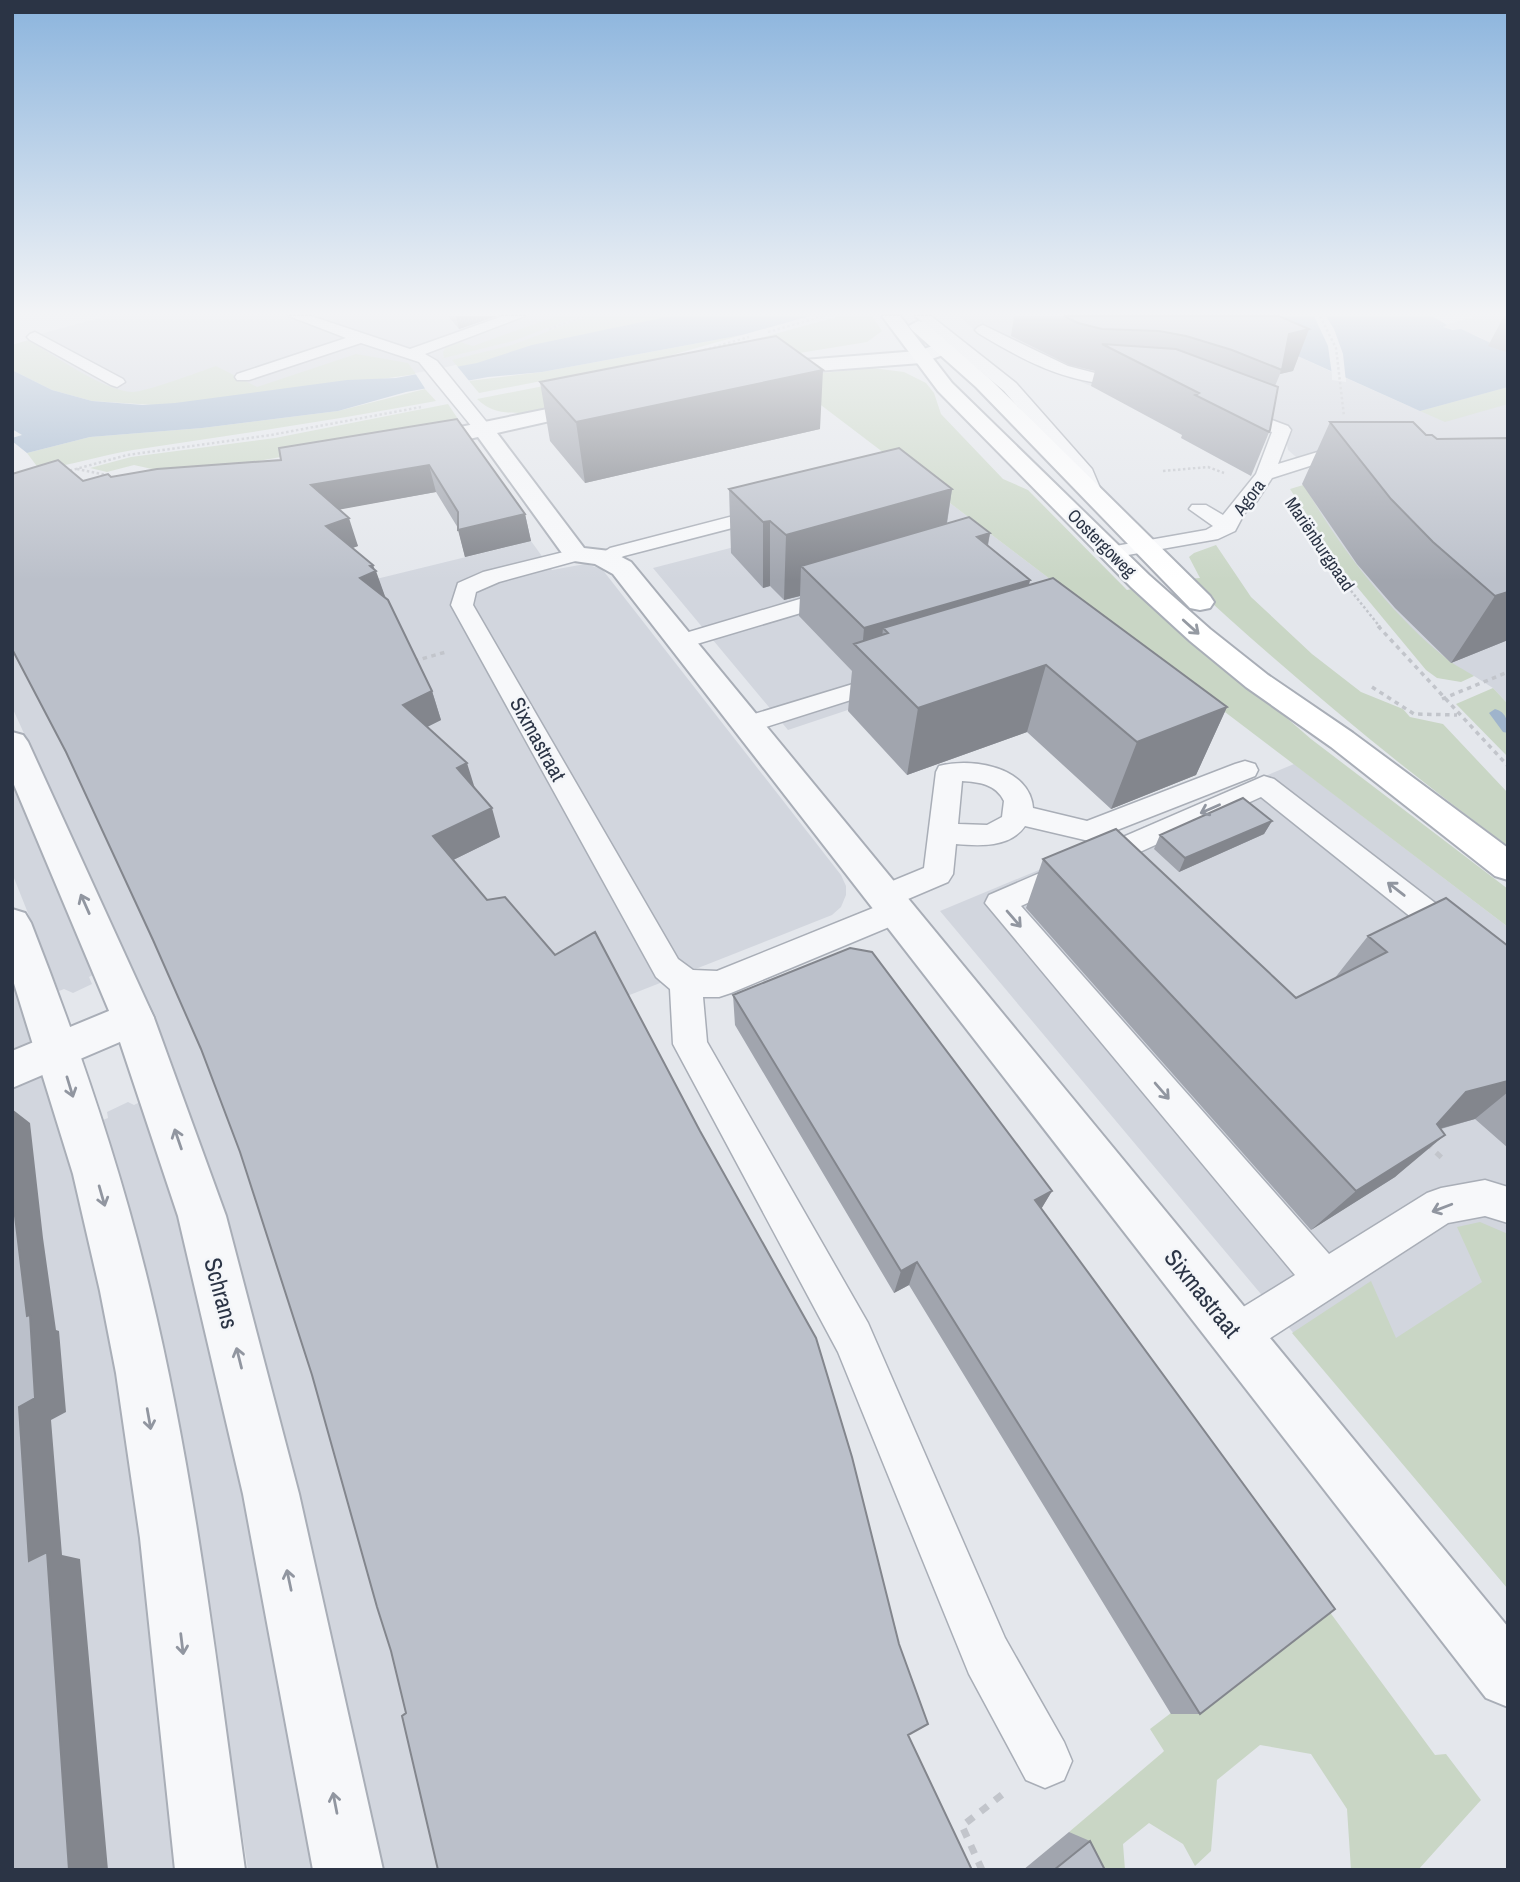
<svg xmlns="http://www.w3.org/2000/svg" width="1520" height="1882" font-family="'Archivo Narrow',sans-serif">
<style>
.built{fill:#d2d6de}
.green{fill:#c9d6c5}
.water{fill:#9fb4cc}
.pier{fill:#e4e7ec}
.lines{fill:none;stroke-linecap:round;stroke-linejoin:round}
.stream{fill:#9fb4cc;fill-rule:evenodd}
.service-casing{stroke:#a9aeb7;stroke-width:3}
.minor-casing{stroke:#a9aeb7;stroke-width:4}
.tertiary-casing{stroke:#a9aeb7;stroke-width:4}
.secondary-casing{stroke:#a9aeb7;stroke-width:4}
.path-far3{stroke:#c2c5cb;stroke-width:2.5;stroke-dasharray:2.5 2.5;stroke-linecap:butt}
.path-far2{stroke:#c2c5cb;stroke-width:3.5;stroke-dasharray:4.5 4.5;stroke-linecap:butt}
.path-far1{stroke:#c2c5cb;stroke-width:5;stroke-dasharray:7 7;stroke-linecap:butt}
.path{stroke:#c2c5cb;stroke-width:7;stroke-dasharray:9 9;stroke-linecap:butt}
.service{fill:#f7f8fa;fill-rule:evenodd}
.minor{fill:#f7f8fa;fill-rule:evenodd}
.tertiary{fill:#f7f8fa;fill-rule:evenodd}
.secondary{fill:#fff;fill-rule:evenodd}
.wall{fill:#a1a5ae}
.shaded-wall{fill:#83868d}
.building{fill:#bbc0ca;stroke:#83868d;stroke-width:2}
.oneway{stroke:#959aa2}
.oneway2{stroke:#9196a0}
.labels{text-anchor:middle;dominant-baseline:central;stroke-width:5;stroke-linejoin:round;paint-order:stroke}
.far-street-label{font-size:18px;fill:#2b3445;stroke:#f4f6f9}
.street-label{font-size:21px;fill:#2b3445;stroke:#f4f6f9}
.near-street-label{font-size:24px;fill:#2b3445;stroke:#f4f6f9}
</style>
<rect width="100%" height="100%" fill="#e4e7ec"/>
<path class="built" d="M106,316H671L416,374L175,403L12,370V345L29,340L26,338Z
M959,316H1225L1282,349L1332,372V380L1346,382V378L1411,407L1492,344L1478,336L1441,326L1477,316H1508V704L1493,688L1474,676L1439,665L1365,589L1299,491L1349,473L1296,457L1288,450L1287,445L1268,441L1273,431L1088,385L980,335Z
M938,494L1108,623L788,730L653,568Z
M12,507L368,581L531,541L552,570L585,564L602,569L841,875L846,886V895L841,907L832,915L622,998L900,1733L964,1870H379L297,1489L221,1203L168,1051L12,707Z
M1294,764L1508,927V1589L940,911Z
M12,779L95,974L89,977L92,984L73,993L64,989L59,991L12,873Z
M12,975L76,1182L116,1370L139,1515L185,1870H12Z
M142,1101L192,1265L240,1472L316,1870H248L186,1476L135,1235L103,1120L108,1118L107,1112L128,1102L134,1105Z"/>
<path class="green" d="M557,316H579L513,341L444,358L443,352L446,347L460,342L473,346Z
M589,316H737L458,367L452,360L512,345Z
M840,316H872L882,331L867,342L787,355L524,413C505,413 492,413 477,399L687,358Z
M742,335L665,357L479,393L469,381L542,372Z
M29,340C53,355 104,391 132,392C146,392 199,372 216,366L257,387L356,354L408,363L416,374L185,407L92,401L52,390L12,370V345Z
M872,368L904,372L926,383L934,393L941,414L1003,479L1028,490L1127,590L1137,588L1311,739L1508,889V927L784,377Z
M1508,387V404L1445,422L1420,411Z
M425,389L436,401C335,420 234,435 133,450C101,455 71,466 39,469L27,453L90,437L202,428L338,411Z
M448,404L458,419L450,427L179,475L134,465L107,472L90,468L131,457L275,438Z
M1356,469L1307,490C1341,550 1393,616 1447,659C1454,665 1465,670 1474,676L1461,682L1437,678L1426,670L1343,570L1290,489Z
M1216,545L1251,597L1312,654L1361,692L1403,709L1410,717L1443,724L1508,793V846C1395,763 1288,674 1186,579L1200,578L1189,557L1194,553Z
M1493,688L1508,704V757L1456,704Z
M1480,1222L1508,1234V1589L1292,1333L1371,1281L1396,1338L1482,1282L1457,1227Z
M1276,1539L1435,1755L1446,1754L1481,1800L1418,1870H1351L1347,1809L1311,1754L1260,1745L1217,1780L1211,1851L1195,1866L1183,1844L1149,1823L1123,1844L1125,1870H1089L1069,1832L1162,1753L1164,1751L1150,1729L1299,1615Z"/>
<path class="water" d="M671,316H810L742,335L542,372L488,377L406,392L338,411L202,428L90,437L27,453L12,441V438L22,435L12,429V370L52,390L92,401L143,405L175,403L347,380L396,378L477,363L532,345Z
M1225,316H1432L1447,325L1443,327L1453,330L1461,329L1493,344L1490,346L1508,353V387L1420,411L1282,349Z"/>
<path class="pier" d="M1314,316H1326L1334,329L1343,354L1346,382L1332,375L1328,346Z
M457,366L470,382L426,390L415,373Z"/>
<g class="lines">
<path class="stream" d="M1495,709C1507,712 1508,723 1508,733L1503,732L1489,713Z"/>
<defs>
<path id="service" d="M289,316H311L410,349L503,316H525L425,354L437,361L489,425L492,429L489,433H477L419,362L361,343L249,380H237L235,377L237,374L346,338Z
M915,316H931L1016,383L1092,469L1103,495L1100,499H1086L1076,474L1004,391Z
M983,325L1068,366L1095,373L1134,375L1142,380C1135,387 1126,385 1116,384C1065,383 1021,359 978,333L975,330L978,327Z
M35,332L123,379L125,382L117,387L111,385L30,340L27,337L30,334Z
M1230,404L1288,426L1291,430L1278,464L1354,441L1363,446L1360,450L1272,478L1257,501L1244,514L1235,531L1218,539L1111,558L1104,556L1101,552L1104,548L1206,530L1213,526L1189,509L1192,505H1206L1223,515L1256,474L1272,432L1224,413L1221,409L1224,405Z
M772,506L779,508L782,512L779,516L624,556L606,564L599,562L595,558L610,548Z
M576,549L583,551L587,555L583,559L499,582L476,592L473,605L678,959L693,970L717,971L878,906L873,905L869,897L873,889L924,868L936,772L939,766C972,757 1030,767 1033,808L1087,821L1235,764L1245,761L1255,764L1258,770L1255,776L1089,841L1025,826C1010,848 979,846 956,844L953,874L948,882L901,902L906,904L910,912L906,920L731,993L719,997H703L707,1042L868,1323L1005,1638L1064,1742L1072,1761L1064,1780L1045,1788L1026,1780L969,1674L838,1352L673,1044L670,989L656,977L451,605L458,583L483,572ZM962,781C979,782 996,784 1004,801L1002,817L987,825L958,824Z
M840,587L848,589L851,594L848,599L680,649L672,647L668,642L672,637Z
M889,673L898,675L901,680L898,685L747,733L738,731L734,725L738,719Z
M1264,776L1274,779L1508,959V990L1497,986L1261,797L1021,906L1329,1254L1427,1193L1441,1188L1485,1180L1508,1187V1223L1485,1216L1448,1223L1252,1350L1237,1356L1222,1350L1216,1335L1222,1320L1295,1275L985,903L989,895Z"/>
<path id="minor" d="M944,342L953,348L951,352L921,363L765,375L755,369L765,363L918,351Z
M596,399L603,401L606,405L603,409L497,433L584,548L610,551L631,562L1508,1627V1707L1486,1698L613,574L595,564L567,560L478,437L460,441L452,439L449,434L452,429L460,427Z
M133,1001L148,1006L154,1018L148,1030L12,1088V1051Z"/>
<path id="tertiary" d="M12,732L23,735L28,742L154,1018L226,1216L299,1494L383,1870H313L243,1494L178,1216L112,1018L12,780Z
M12,909L25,913L31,923C78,1043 120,1165 150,1290C196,1480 218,1676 245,1870H175L140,1538L116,1373L100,1291L73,1174L12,977Z"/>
<path id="secondary" d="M882,316H900L952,383L1149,575L1210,629L1268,675L1353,733L1508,848V880L1495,876L1331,747L1246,687L1190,641L1131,587L938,391Z
M918,321L924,322L990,379L1210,596L1214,602L1210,608L1200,610L1190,608L976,387L912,330L909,326Z"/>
</defs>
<use href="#service" class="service-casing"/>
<use href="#minor" class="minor-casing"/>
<use href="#tertiary" class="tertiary-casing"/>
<use href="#secondary" class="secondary-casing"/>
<path class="path-far3" d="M1320,316L1336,348L1344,416
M549,329L585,316
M768,332L824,316
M704,350L749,337
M77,469L106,475
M1163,471L1208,467L1224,473
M65,472L127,455L271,435L421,407
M1289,500L1336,572L1380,627"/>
<path class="path-far2" d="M1378,626L1508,766
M414,661L446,652
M1372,687L1414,714L1457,715
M1442,699L1508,672"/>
<path class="path-far1" d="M1426,1143L1443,1159"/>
<path class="path" d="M982,1870L962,1826L1003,1794"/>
<use href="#service" class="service"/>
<use href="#minor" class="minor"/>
<use href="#tertiary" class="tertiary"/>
<use href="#secondary" class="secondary"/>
</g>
<path class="wall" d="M448,316H497L459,329Z
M1014,316H1279L1309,329L1293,371L1280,374L1275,386L1270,430L1251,476L1181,438L1182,435L1091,386L1095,371L1069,365L1011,336Z
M1504,316H1508V353L1488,346Z
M540,382L820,429L585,483L550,441Z
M457,419L525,514L531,541L465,557L458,528L436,492L339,509L358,546L352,548L373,565L385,597L432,691L441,720L427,727L474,788L500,837L453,860L406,1713L391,1651L312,1375L240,1152L201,1049L153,940L66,752L83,481L281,460Z
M1330,422L1426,435L1437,439L1508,438V640L1451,663L1395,608L1357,564L1302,484Z
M729,489H952L947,524L990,533L988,546L1030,580L1029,585L1227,707L1196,775L1111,809L1027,732L907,775L848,711L852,671L799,616L800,596L784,600L770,586L763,588L731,553Z
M1272,821L1264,834L1179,872L1154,849L1160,835Z
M1043,859L1296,998L1334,979L1368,936L1508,946V1148L1475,1119L1441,1129L1395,1177L1311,1230L1026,908Z
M733,995L1052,1191L1041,1209L1200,1714H1171L909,1285L894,1293L735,1025Z
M1069,1832L1090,1841L1105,1870H1023Z"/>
<path class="shaded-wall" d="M456,316H497L459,329Z
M1309,329L1293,371L1280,374L1289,334Z
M823,370L820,429L585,483L576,422Z
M429,465L436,492L321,513L311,485Z
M952,489L942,553L801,566L800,596L784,600L786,535Z
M525,514L531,541L465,557L458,530Z
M349,518L358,546L336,554L326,526Z
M770,521V586L763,588V522Z
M990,533L980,582L977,537Z
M373,565L375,571H376L386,599L360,578L370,566Z
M1030,580L1018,629L888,633L883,628L879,669L862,652L864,628Z
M1508,592V640L1451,663L1495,596Z
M1046,665L1027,732L907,775L918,708Z
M432,691L441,720L413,734L403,705Z
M1227,707L1196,775L1111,809L1137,742Z
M467,763L476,792L457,768Z
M492,808L500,837L443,865L433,836Z
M1272,821L1264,834L1179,872L1185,858Z
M1508,1081V1092L1475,1119L1417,1135L1466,1092Z
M12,1109L30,1123L43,1238L56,1330L59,1331L66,1412L51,1420L62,1555L80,1559L108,1870H69L29,1561L19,1407L27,1316L12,1191Z
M1445,1135L1395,1177L1311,1230L1356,1191Z
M1052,1191L1037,1216L1035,1200Z
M917,1262L909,1285L894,1293L901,1271Z"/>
<path class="building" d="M1064,316H1279L1309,329L1289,334L1282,370L1232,350L1186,336L1159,331L1102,329L1078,323Z
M776,336L823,370L576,422L540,382Z
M1102,344L1176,349L1278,387L1270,430L1269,432L1195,395L1199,393Z
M457,419L525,514L458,530V512L429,465L311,485L349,518L326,526L373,565L370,566L376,571L360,578L388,600L432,691L403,705L467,763L457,768L492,808L433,836L487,900L505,897L555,955L595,932L700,1131L816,1338L852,1457L899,1644L928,1724L908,1735L972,1870H438L402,1716L406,1713L391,1651L377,1607L312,1375L240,1152L201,1049L153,940L66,752L12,649V474L58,460L83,481L108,474L111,477L157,469L281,460L279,448Z
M1330,422H1413L1426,435H1432L1437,439L1508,438V592L1495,596L1433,542L1391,499Z
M899,448L952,489L786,535L770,521L763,522L729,489Z
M969,517L990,533L977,537L1030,580L864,628L801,566Z
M1053,578L1227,707L1137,742L1046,665L918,708L854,644L888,633L883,628Z
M1243,798L1272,821L1185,858L1160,835Z
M1116,829L1296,998L1387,952L1368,936L1446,898L1508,946V1081L1466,1092L1437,1124L1445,1135L1356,1191L1043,859Z
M850,948L872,952L1052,1191L1035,1200L1335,1609L1200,1714L917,1262L901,1271L733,995Z
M12,1191L27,1316L30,1315L35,1398L19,1407L29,1561L47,1552L69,1870H12Z
M1090,1841L1105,1870H1054Z"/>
<defs><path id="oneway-shaft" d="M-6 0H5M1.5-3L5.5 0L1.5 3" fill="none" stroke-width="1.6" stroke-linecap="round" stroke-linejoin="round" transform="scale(1.75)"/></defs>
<use class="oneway" href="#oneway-shaft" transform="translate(1191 627) rotate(42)"/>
<g class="oneway2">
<use href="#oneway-shaft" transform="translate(1210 809) rotate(156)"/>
<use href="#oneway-shaft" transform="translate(1396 889) rotate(-142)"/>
<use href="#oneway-shaft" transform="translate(85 904) rotate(-114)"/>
<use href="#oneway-shaft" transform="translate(1014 919) rotate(49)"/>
<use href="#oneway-shaft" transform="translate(70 1087) rotate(73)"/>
<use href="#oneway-shaft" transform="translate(1162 1091) rotate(49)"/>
<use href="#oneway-shaft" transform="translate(178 1139) rotate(-109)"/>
<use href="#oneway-shaft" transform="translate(102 1196) rotate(74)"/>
<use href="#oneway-shaft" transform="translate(1442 1208) rotate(159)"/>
<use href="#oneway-shaft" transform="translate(239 1358) rotate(-104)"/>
<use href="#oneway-shaft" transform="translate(149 1419) rotate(80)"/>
<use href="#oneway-shaft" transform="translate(289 1580) rotate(-102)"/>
<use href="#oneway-shaft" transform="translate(182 1644) rotate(83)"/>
<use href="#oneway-shaft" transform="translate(335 1803) rotate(-101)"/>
</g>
<linearGradient id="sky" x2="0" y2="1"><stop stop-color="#8bb4dd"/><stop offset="0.54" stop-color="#f3f4f6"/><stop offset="1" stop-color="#f3f4f6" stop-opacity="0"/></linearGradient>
<rect width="1520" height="580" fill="url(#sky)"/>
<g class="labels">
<g class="far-street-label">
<text transform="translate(1249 497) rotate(-53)">Agora</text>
<text transform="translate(1102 543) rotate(45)">Oostergoweg</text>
<text transform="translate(1320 544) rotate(56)">Mariënburgpaad</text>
</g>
<g class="street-label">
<text transform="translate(538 739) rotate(61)">Sixmastraat</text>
</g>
<g class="near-street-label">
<text transform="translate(222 1293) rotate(75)">Schrans</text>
<text transform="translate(1203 1293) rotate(51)">Sixmastraat</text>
</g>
</g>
<rect width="1520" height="1882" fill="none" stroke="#2b3445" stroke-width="28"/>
</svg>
